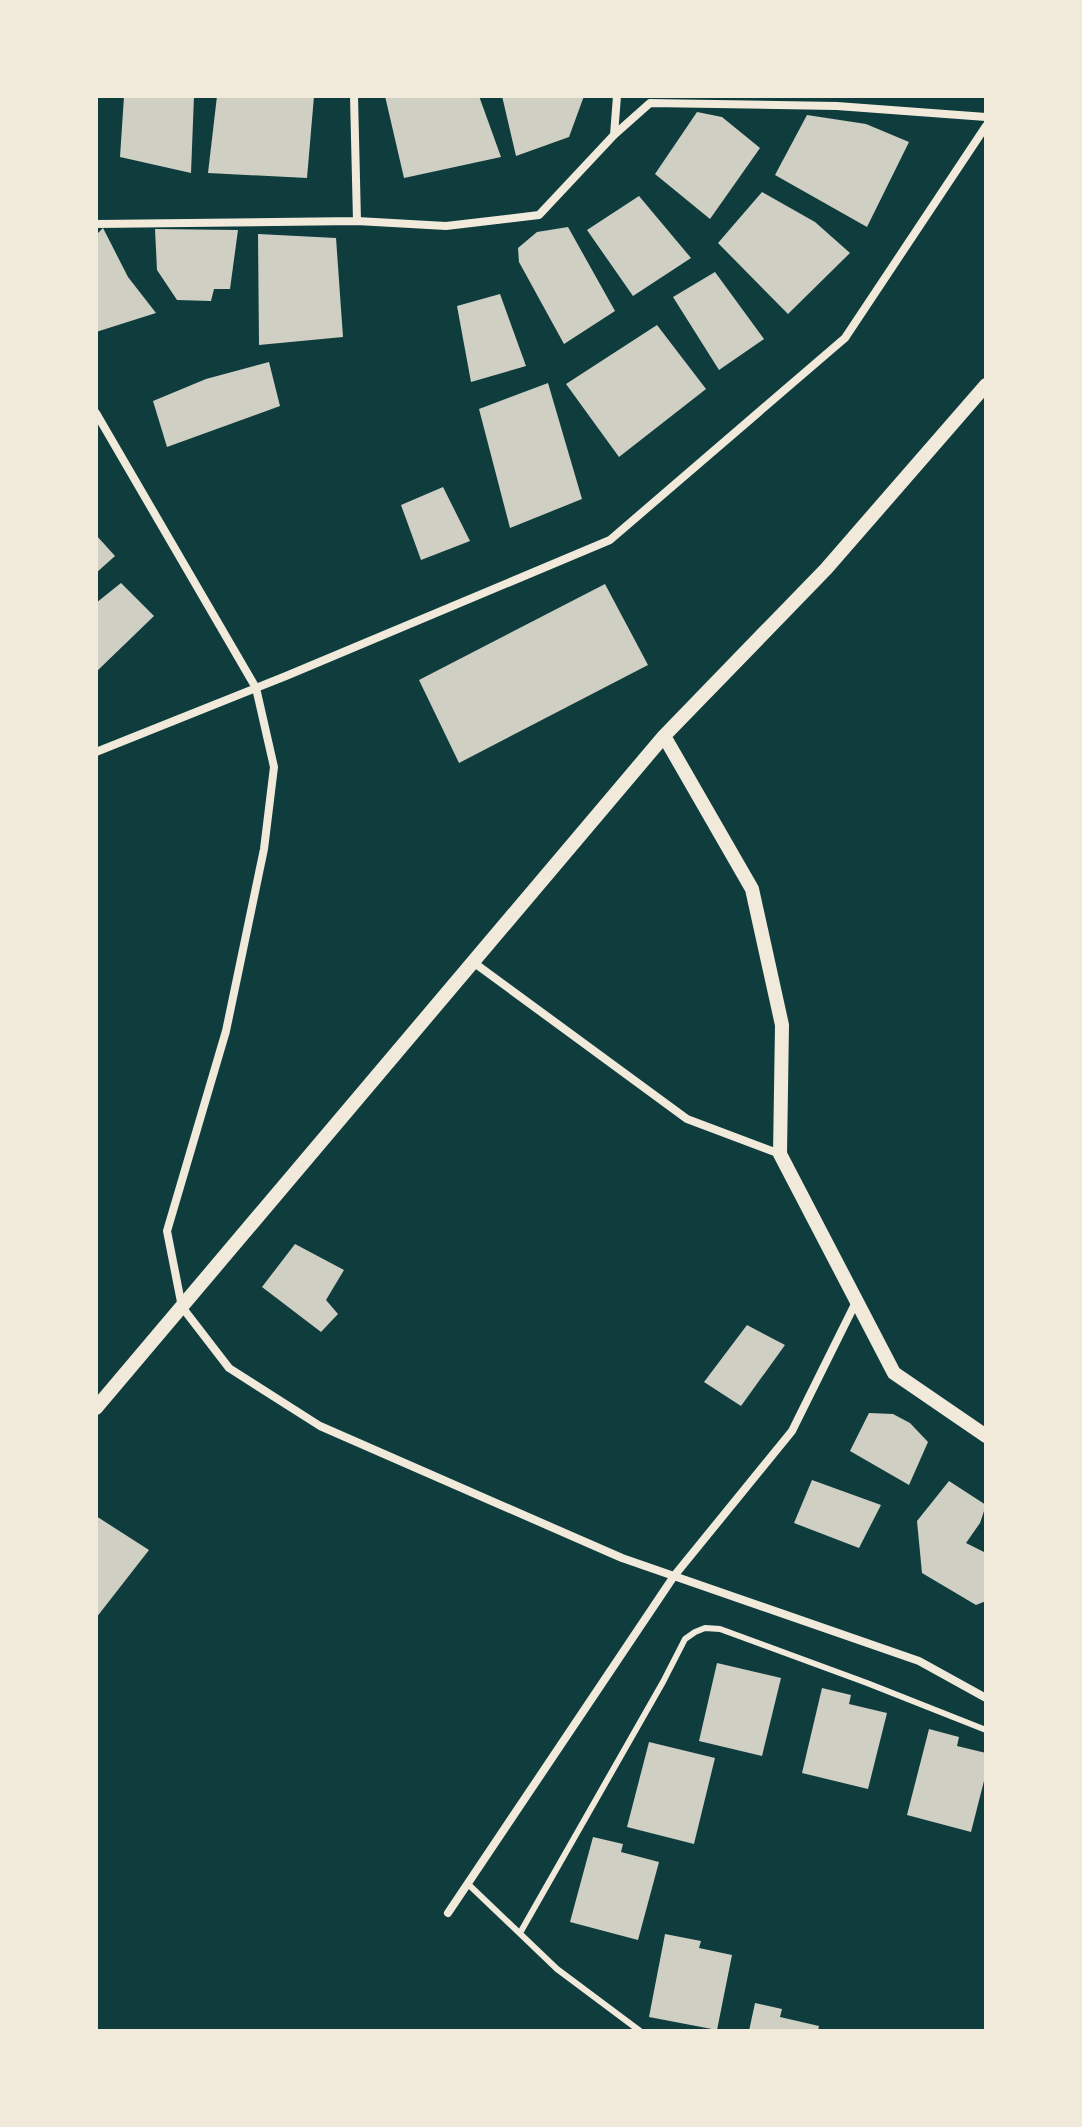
<svg xmlns="http://www.w3.org/2000/svg" width="1082" height="2127" font-family="Raleway,sans-serif">
<style>
.building{fill:#cfcfc3}
.lines{fill:none;stroke-linecap:round;stroke-linejoin:round}
.service{stroke:#f1e9da;stroke-width:6}
.minor{stroke:#f1e9da;stroke-width:8}
.tertiary{stroke:#f1e9da;stroke-width:14}
</style>
<rect width="100%" height="100%" fill="#0f3d3e"/>
<path class="building" d="M124,96H194L191,173L120,157Z
M217,96H314L307,178L208,173Z
M385,96H479L501,157L404,178Z
M502,96H584L569,137L516,156Z
M697,112L722,117L760,148L710,219L655,174Z
M807,115L866,124L909,142L867,227L775,175Z
M762,192L815,222L850,253L788,314L718,243Z
M639,196L691,258L633,296L587,230Z
M568,227L615,311L564,344L519,262L518,248L537,232Z
M103,228L128,277L156,313L96,332V235Z
M155,229L238,230L230,289H214L211,301L177,300L157,270Z
M258,234L336,238L343,337L259,345Z
M715,272L764,339L719,370L673,297Z
M500,294L526,366L471,382L457,306Z
M657,325L706,389L619,457L566,384Z
M269,362L280,406L167,447L153,401L206,379Z
M548,383L582,499L510,528L479,409Z
M443,487L470,541L421,560L401,505Z
M96,535L115,556L96,573Z
M121,583L154,616L96,672V603Z
M605,584L648,665L459,763L419,680Z
M295,1244L344,1270L326,1300L338,1314L321,1332L262,1287Z
M747,1325L785,1345L741,1406L704,1382Z
M869,1413L893,1414L910,1423L928,1442L909,1485L850,1451Z
M812,1480L881,1505L859,1548L794,1523Z
M949,1481L986,1505L980,1523L966,1543L986,1553V1601L976,1605L922,1573L917,1521Z
M96,1516L149,1550L96,1618Z
M717,1663L781,1678L762,1756L699,1741Z
M822,1688L851,1695L849,1704L887,1713L868,1789L802,1773Z
M929,1729L959,1737L957,1746L986,1753V1773L971,1832L907,1815Z
M649,1742L715,1758L694,1844L627,1827Z
M593,1837L623,1844L621,1852L659,1862L638,1940L570,1922Z
M665,1934L701,1941L699,1948L732,1955L717,2030L649,2017Z
M755,2003L782,2009L780,2017L819,2026L818,2031H749Z"/>
<g class="lines">
<path class="service" d="M468,1884L557,1969L640,2031
M520,1933L663,1682L685,1639L695,1632L705,1628L720,1629L867,1683L986,1730"/>
<path class="minor" d="M354,96L357,221
M614,135L617,96
M96,224L357,221L446,226L539,215L614,135L650,103L837,106L986,117
M96,413L256,688L274,767L264,849L226,1031L167,1231L182,1307L229,1368L320,1426L622,1558L919,1661L986,1698
M96,752L286,676L610,540L845,338L986,126
M473,962L687,1119L780,1154
M448,1913L674,1576L792,1431L856,1302"/>
<path class="tertiary" d="M664,736L752,889L782,1025L780,1154L894,1373L986,1436
M96,1408L664,736L826,569L986,385"/>
</g>
<rect width="1082" height="2127" fill="none" stroke="#f1e9da" stroke-width="196"/>
</svg>
